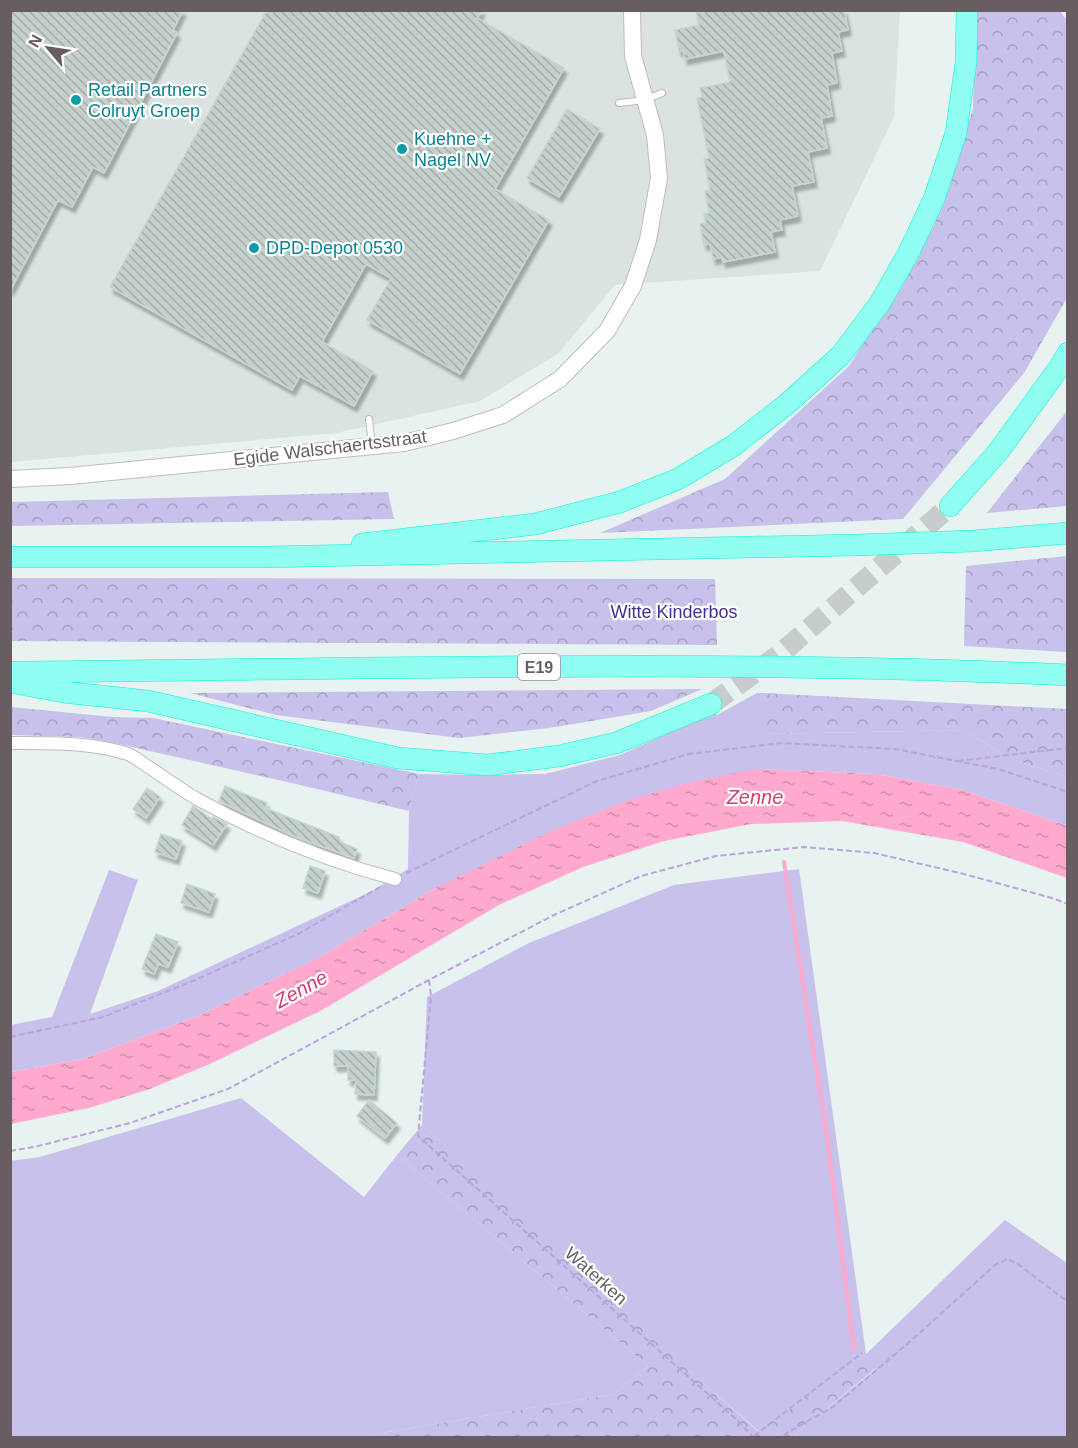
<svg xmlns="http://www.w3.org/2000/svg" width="1078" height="1448" font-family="Arial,sans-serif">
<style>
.industrial{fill:#dbe2e2}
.grass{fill:#c7c1eb}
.forest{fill:url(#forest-crowns)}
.water{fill:url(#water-ripples)}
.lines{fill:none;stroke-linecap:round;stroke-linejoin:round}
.stream{stroke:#ffa9ce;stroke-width:4}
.building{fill:url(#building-back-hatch);stroke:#c4d7d4;stroke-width:1.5;filter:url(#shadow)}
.highway-tunnel{stroke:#c7cdcd;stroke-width:21;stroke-dasharray:21 10;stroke-linecap:butt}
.lane-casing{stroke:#c1b9bb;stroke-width:8}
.street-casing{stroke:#c1b9bb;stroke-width:14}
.secondary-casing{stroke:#c3babc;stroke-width:18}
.highway-casing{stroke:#00f8cd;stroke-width:22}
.path{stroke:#bba3de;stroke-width:2;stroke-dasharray:6 3;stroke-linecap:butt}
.lane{stroke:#fff;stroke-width:6}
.street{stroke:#fff;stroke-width:12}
.secondary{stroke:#fff;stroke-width:16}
.highway{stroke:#90fff2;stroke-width:21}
.culture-dot{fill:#0f9aa8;stroke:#fff;stroke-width:2}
.labels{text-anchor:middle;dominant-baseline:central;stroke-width:4.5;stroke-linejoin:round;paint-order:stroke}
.shield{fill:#fff;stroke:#958e90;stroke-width:1.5}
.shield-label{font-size:16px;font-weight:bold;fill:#685e61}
.culture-label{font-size:18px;fill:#0d838f;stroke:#fff;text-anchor:start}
.street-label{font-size:18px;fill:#685e61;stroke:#fff}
.park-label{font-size:18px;fill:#433095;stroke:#fff}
.water-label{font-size:20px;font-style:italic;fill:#d03e71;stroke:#fff}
</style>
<defs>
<pattern id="forest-crowns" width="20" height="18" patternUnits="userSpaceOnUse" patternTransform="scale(1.5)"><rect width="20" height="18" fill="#c7c1eb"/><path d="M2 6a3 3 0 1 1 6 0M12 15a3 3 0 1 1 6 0" fill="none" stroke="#a5a0c2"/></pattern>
<pattern id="water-ripples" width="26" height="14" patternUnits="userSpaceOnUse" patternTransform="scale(1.5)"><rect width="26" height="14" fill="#ffa9ce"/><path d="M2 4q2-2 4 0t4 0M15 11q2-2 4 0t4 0" fill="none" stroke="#d28dab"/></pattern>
<pattern id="building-back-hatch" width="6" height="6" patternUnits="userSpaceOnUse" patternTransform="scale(1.5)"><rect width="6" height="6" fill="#c5d0cd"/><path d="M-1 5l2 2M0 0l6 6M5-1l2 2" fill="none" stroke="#a4acaa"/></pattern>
<filter id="shadow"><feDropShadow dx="3" dy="5.5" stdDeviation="1.5" flood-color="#0004"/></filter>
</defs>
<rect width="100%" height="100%" fill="#e7f2f1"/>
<path class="industrial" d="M11,11H900L894,117L820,271L615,285L559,353L480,401L336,433L11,462Z"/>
<path class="grass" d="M757,693H763V734L965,730L1008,758L1067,777V826L963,790L876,774L757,769L434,889L322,956L196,1017L83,1059L11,1072V1025L52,1017L109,870L138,880L90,1014L158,991L372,891L408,869L409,811L419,774L481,775L545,774L620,755L715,712L717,715Z
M799,869L866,1354L1005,1220L1067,1263V1437H792L876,1369L866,1355L759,1431L650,1338L655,1330L422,1125L427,997L529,943L674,885Z
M241,1098L364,1197L397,1155L648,1366L614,1394L376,1434L372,1437H11L10,1161L40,1157Z"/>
<path class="forest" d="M975,11H1060L1068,22L1067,298L1024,373L903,519L600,533L725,479L849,366L934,226L973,109Z
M1067,411V506L987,513Z
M388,492L394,519L11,526V502Z
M1067,556V652L964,646L966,566Z
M11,578L715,579L717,645L11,641Z
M702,689L651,711L549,728L459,738L276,715L190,693Z
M763,693L1067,709V777L1008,758L965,730L763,734Z
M11,707L112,717L153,718L419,774L409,811L296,784L110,742L80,737L11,735Z
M422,1125L656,1330L651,1338L758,1431L866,1355L876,1368L792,1437H372L376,1434L614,1394L648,1366L397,1155Z"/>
<path class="water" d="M757,769L876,774L963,790L1067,826V878L963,842L842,821L751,824L664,841L583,867L499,905L322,1010L212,1063L150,1089L89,1108L11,1124V1072L83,1059L196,1017L322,956L434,889L553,830L632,799L691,782Z"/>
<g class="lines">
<path class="stream" d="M784,862L827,1137L854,1349"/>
</g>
<path class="building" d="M10,10H183L173,30L177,33L104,173L93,167L72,207L58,200L10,291Z
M267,10H482L477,18L564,68L495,189L549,220L460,374L367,320L391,278L366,264L322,342L373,371L354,406L300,376L292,390L110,287Z
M696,10H844L848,30L838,32L842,51L832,53L837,83L827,85L832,116L821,118L827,148L808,152L814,182L792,186L798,216L780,220L782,230L771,232L775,252L723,262L722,257L713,259L710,244L704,245L700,224L706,222L704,214L709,213L705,191L710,190L704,159L709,158L697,98L702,97L700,88L730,82L724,51L685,59L683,50L679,51L675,30L699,25Z
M567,109L600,129L559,197L527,178Z
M225,786L267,803L265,808L339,837L340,842L357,849L354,858L296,837L219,801Z
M147,788L160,797L146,818L133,809Z
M193,806L212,819L213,817L227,824L213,845L182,825Z
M161,834L182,841L176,859L155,852Z
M310,866L325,871L318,893L303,888Z
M187,884L215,894L209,912L181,903Z
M156,934L178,942L168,967L158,964L154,974L142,969Z
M334,1050L376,1052L374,1095L355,1094L356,1080H348V1066H334Z
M369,1100L397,1123L385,1138L357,1116Z"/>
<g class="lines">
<path class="highway-tunnel" d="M711,704L779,655L950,506"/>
<defs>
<path id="lane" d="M619,103L645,100L662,93
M369,419L372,445"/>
<path id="street" d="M10,743C50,743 90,742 128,754C135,757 141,762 147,766C164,777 180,789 197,799C259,833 326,861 395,879"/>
<path id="secondary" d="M10,479L70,476L404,443L453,431L503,415L560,379L607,331L633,286L648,240L659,178L655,135L633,56L632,10"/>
<path id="highway" d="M950,506L998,452L1061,365L1068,353
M362,544L535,524L620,502L678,479L733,446L787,404L841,355L880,303L908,254L934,199L956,133L966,62L967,10
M10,557H263L856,545L973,541L1068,533
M10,672C363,669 716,659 1068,675
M10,682L63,692L148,701L398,758L488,765L559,756L616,743L711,704"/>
</defs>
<use href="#lane" class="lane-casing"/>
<use href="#street" class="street-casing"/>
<use href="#secondary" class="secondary-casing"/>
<use href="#highway" class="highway-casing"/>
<path class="path" d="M958,761L1068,748
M406,873L597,781L689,754L781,743L895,749L998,769L1068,792
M429,980L431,996L418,1136L736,1419L754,1438
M10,1037L103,1017L195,980L298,934L380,887
M10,1151L34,1147L130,1123L228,1089L429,980L554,915L641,876L716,856L804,847L874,853L964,874L1052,898L1068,904
M754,1436L862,1353
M775,1438L782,1436L834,1406L914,1338L995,1265L1007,1259L1018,1264L1068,1302"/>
<use href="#lane" class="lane"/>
<use href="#street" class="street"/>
<use href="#secondary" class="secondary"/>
<use href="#highway" class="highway"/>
</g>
<g class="culture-dot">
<circle cx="76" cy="100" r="6"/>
<circle cx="402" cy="149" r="6"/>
<circle cx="254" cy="248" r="6"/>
</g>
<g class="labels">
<rect class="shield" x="518" y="654" width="42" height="26" rx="4.5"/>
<g class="shield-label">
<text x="539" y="667">E19</text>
</g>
<g class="culture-label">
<text x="88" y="90">Retail Partners<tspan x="88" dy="21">Colruyt Groep</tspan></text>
<text x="414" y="139">Kuehne +<tspan x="414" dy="21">Nagel NV</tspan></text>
<text x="266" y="248">DPD-Depot 0530</text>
</g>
<g class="street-label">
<text transform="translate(330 448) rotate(-7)">Egide Walschaertsstraat</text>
<text transform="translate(596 1276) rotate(42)">Waterken</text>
</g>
<g class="park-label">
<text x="674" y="612">Witte Kinderbos</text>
</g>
<g class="water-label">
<text x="755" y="797">Zenne</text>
<text transform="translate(301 989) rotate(-29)">Zenne</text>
</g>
</g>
<rect width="1078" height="1448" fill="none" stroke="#685e61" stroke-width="24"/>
<g transform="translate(48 48) rotate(299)" stroke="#ffffff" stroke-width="4.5" paint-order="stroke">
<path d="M0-4.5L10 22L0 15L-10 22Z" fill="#685e61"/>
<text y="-9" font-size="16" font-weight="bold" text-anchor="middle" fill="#685e61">N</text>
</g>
</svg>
